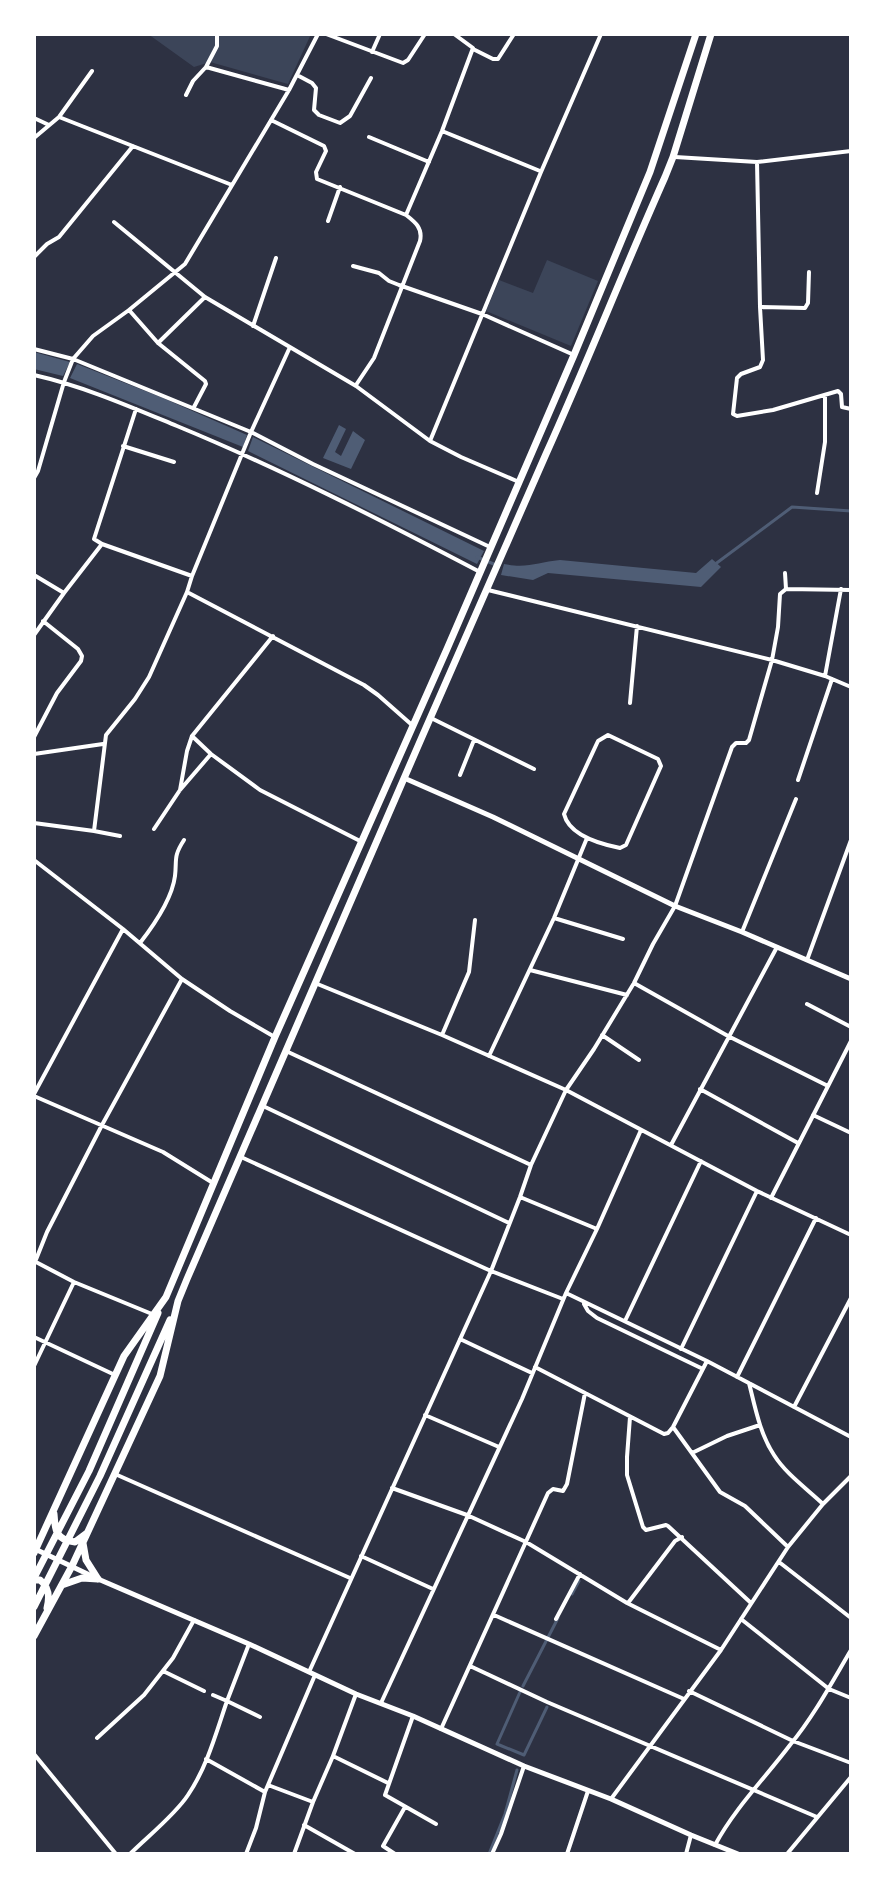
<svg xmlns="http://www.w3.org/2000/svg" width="885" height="1888" font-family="Inter,sans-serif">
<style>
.green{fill:#3c4559}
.water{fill:#4f5d75}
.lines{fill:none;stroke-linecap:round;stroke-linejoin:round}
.stream{stroke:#4f5d75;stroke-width:3}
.minor{stroke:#fff;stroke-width:4}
.tertiary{stroke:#fff;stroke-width:5}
.trunk{stroke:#fff;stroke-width:7}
</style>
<rect width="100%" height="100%" fill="#2d3142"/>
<path class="green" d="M148,34H311L288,84L210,62L194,67Z
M547,260L598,281L571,346L486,311L499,280L533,293Z"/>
<path class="water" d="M34,352L70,362L63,376L34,369Z
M77,364L163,398L247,435L243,447L70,378Z
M339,425L346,429L335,452L341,456L353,431L365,440L351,469L323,458Z
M253,437L484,551L477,564L248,451Z
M712,559L721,567L701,587L548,573L533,580L501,575L504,564C527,569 538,562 560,560L696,573Z"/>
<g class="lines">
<path class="stream" d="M477,557L496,565
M714,565L792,507L851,511
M572,1594L579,1581
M523,1686L558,1618
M520,1692L497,1744L524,1755L547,1707
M489,1854L505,1814L517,1770"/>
<path class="minor" d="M326,34L403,63L408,60L425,34
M473,49L493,59H498L514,34
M372,52L380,34
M206,67L217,46V34
M297,75L312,83L316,88L314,110L319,115L340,123L350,116L371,78
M186,95L193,81L206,67L289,90
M59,117L232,185
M34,118L49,125
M271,120L324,146L326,151L316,172L317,179L406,215
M442,131L540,171
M369,137L429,162
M34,138L59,117L92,71
M675,157L757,162L851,151
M757,162L760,307L763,360L760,367L741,374L737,378L733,414L737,416L773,410L838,391L841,394L842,407L851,409
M328,221L340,187
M114,222L205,297L356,386L430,441L461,457L519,482
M34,257L47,244L59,237L133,146
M353,266L379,273L389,281L399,285L482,314L574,355
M760,307L805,308L808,303L809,272
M129,310L158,343L205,381L206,384L194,407
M253,326L276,258
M158,343L205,297
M34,349L73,359L251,432L313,464L490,547
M34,375C83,386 131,407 177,426C281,469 381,520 480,572
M356,385L374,358L420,241C423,228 415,222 406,215L442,131L473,48L454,34
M430,441L541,172L601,34
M123,446L174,462
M34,478L38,471L64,382L73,359L93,336L129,310L185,264L289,90L318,34
M817,493L825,442V395
M102,544L192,576
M34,575L64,593L34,635
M786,589L851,590
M488,590L772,660L825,676L851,687
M187,592L364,685L378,695L412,725
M64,593L102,544L94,539L136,409
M825,676L841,589
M630,703L637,626
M431,718L534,769
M608,735L658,759L661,766L626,845L620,848C600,844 569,835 564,814L598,741Z
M192,736L211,754L260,790L362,842
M34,737L57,693L81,661L82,656L78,649L43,621
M34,754L103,744
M460,775L474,740
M798,780L832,679
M180,790L187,751L192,736L273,636
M34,823L94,831
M154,829L180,790L211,754
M120,836L94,831L106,735L135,699L149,677L187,592L192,576L251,432L290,347
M34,860L123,929L182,979L230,1011L273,1036
M554,918L623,939
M742,932L796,799
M140,943C154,925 172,899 175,876C177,859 173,857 184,840
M807,960L851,840
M530,970L627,995
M315,983L442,1035L566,1090L757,1191L851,1235
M634,983L728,1036L828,1086
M807,1004L851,1027
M442,1035L469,972L475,920
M602,1035L639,1060
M286,1051L531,1165
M489,1056L554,918L587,838
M700,1089L798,1143
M34,1094L123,929
M34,1096L163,1152L213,1183
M263,1106L509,1223
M813,1115L851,1133
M671,1145L777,947
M241,1157L491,1271L563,1299
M520,1197L597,1229
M771,1198L851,1041
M34,1261L74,1282L152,1314
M35,1262L47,1232L102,1125L182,979
M566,1293L707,1361L851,1437
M584,1304L588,1311L597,1318L703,1369
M625,1321L701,1161
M34,1337L115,1375
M460,1339L532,1373
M681,1349L757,1191
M34,1366L74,1282
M535,1367L664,1434L668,1433L673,1427L707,1361
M737,1377L816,1218
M749,1383C755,1407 760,1434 774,1455C786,1474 806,1488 823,1504
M794,1407L851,1298
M425,1415L499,1447
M630,1417L627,1457V1475L643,1527L646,1530L666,1525L668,1526L751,1603
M673,1427L720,1492L745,1506L788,1547
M692,1453L727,1436L760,1425
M115,1474L350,1578
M392,1488L467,1515L526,1542L627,1603L721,1650
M361,1556L433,1589
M779,1562L851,1618
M628,1603L675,1541L682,1537
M494,1615L684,1699
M556,1619L580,1574
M741,1619L829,1689L851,1698
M249,1644L227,1701L260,1717
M470,1666L547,1702L817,1817
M163,1671L204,1691
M309,1672L491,1271L520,1197L531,1165L566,1090L594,1049L634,983L653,944L675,906L732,747L736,743H746L749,740L772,660L778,627L780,594L786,589L785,573
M689,1691L793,1741L851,1763
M381,1703L522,1399L566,1293L597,1229L641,1130
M413,1716L385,1795L436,1824
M441,1729L548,1493L553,1489L563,1491L567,1484L585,1393
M97,1738L144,1695L173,1658L194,1620
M34,1754L116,1854
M333,1756L388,1783
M206,1759L265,1792
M268,1785L313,1802
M611,1799L721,1650L788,1547L823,1504L851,1476
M304,1825L355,1854
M715,1845C735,1808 765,1778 790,1745C814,1716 832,1682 851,1650
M130,1854C147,1837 175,1815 188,1795C207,1767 216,1733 227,1701L213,1695
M246,1854L256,1828L265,1792L315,1675
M294,1854L313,1802L333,1756L356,1694
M395,1854L383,1846L405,1807
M492,1854L501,1834L524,1766
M567,1854L588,1791
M686,1854L691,1835
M787,1854L851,1777"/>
<path class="tertiary" d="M404,778L493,817L675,906L742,932L851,979
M35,1549L98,1579L249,1644L356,1694L413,1716L524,1766L611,1799L691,1835L738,1854"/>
<path class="trunk" d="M54,1514C55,1531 56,1540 75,1542L87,1533
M83,1543L86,1560L98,1579
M34,1553L124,1356L166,1297L275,1037L447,649L574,355L650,172L696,34
M34,1578L89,1471L158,1313
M34,1580H40C49,1587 50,1596 47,1608
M62,1585L82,1578L98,1579
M34,1607L100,1476L170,1320
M34,1636L72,1566L160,1376L178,1301L187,1279C308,1004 424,728 546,454C587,363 624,269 665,177L673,157L711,34"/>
</g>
<rect width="885" height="1888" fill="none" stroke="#ffffff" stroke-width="72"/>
</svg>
